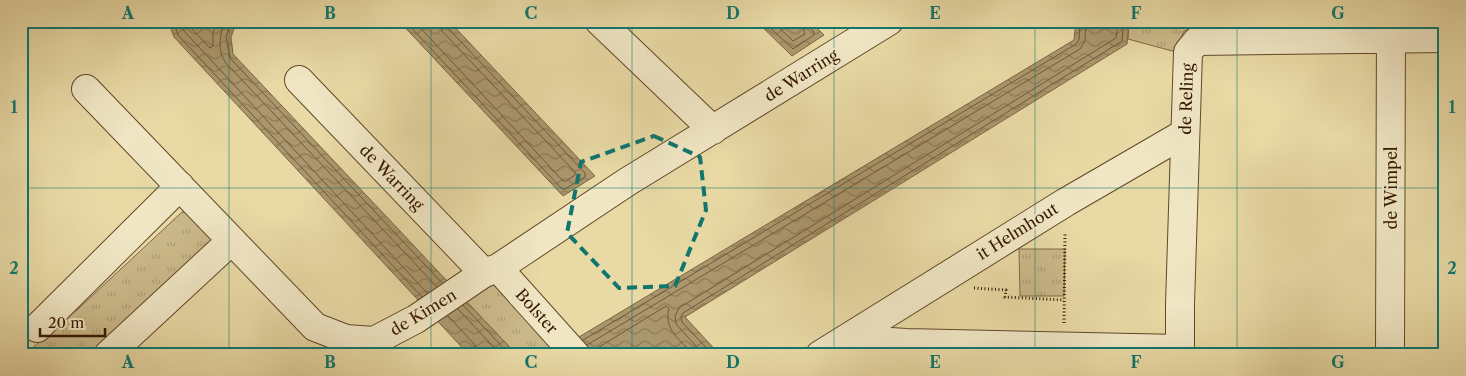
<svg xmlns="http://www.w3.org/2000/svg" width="1466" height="376" font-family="'Libre Caslon Text',serif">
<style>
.grass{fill:url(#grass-tufts);stroke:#806845}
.water{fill:url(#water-waves);stroke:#7c6442}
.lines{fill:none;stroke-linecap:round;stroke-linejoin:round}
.shore{stroke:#705837;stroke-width:1}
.minor-casing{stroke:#62482a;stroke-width:30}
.path{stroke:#361801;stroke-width:3;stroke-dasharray:1 2.5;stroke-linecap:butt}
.minor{stroke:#f0e6c4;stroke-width:28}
.marked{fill:none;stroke:#0f766e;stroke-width:4;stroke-dasharray:10 6;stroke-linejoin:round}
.grid{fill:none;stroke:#0f766e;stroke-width:1;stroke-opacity:0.55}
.labels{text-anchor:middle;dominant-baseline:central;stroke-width:4;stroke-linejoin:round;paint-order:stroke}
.street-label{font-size:16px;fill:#361801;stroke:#f0e6c4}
.neatline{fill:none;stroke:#0f766e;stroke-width:2}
.grid-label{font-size:16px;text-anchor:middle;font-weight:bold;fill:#0f766e}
</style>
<defs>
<pattern id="grass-tufts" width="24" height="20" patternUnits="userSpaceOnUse" patternTransform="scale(1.25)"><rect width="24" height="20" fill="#cab889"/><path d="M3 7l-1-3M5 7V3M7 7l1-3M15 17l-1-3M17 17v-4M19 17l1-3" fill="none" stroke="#ae9d74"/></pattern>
<pattern id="water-waves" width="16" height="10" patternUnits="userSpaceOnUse" patternTransform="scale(1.25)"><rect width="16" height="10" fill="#ab976d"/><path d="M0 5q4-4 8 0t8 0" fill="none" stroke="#8c7a57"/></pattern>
</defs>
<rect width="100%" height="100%" fill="#e8d9a5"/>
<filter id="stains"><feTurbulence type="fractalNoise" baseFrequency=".004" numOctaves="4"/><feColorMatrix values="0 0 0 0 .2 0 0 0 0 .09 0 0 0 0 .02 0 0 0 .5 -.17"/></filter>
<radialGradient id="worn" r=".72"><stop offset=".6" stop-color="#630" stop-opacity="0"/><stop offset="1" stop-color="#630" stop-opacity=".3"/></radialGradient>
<path class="grass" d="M1129,21H1382L1381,30L1197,28L1184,31L1177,47L1176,52L1128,39Z
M182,212L190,214L215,242L97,355H24L78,309Z
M1019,249H1065L1064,296H1020Z
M491,284L506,291L559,349L549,355H517L465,300Z"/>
<path class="water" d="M168,21H237L231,37L233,54L517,355H469L174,37Z
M399,21H449L595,176L563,196Z
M756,21H810L824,35L792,56Z
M1076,21H1129L1127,44L685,317L720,355H549L1074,40Z"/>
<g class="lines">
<path class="shore" d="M173,21L178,35L422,297
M180,21L184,31L427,293
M188,21L190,27L210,48L213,46V33L217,21
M225,21C220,34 217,49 225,62L437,287
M231,21L226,37L230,58L442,283
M405,21L562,189H565L585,177V173L447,27L446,21
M414,21L563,181H566L575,175V172L442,31L440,21
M763,21L793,49L814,35V32L808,26L807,21
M772,21L793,41L805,34L801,21
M463,305L510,355
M458,309L501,355
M448,316L475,345L478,355
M583,340L1076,44L1079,40L1080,21
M587,345L1080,49L1085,41L1086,21
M591,352L666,306L669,309C663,329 681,341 694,355
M704,355L676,324L675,316L679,308L1116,38L1118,21
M713,355L682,322L681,317L683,313L1122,41L1124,21"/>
<defs>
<path id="minor" d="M599,21L713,130
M299,80L484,273
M86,89L315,327L346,339L374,341L416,319L484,273L498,268L627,182L889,21
M498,268L576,355
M37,328L180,186
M853,335L875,341L906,343L1180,349
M108,355L231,241
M820,355L1066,202L1185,133
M1180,355V304L1188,52L1197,41L1445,38
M1390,355L1391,21"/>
</defs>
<use href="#minor" class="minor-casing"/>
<path class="path" d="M974,288L1006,290L1005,297L1064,300
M1064,323L1065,232"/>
<use href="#minor" class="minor"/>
</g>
<path class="marked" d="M654,136L700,157L706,210L675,286L619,288L567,233L581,162Z"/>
<path class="grid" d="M229,21V355M431,21V355M632,21V355M834,21V355M1035,21V355M1237,21V355M21,188H1445"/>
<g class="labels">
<g class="street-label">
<text transform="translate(801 75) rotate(-32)">de Warring</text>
<text transform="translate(1186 99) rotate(-88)">de Reling</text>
<text transform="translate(392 177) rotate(46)">de Warring</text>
<text transform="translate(1391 188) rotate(-90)">de Wimpel</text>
<text transform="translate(1017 231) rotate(-32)">it Helmhout</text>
<text transform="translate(537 311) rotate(48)">Bolster</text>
<text transform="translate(423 312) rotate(-31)">de Kimen</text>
</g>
</g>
<rect width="1466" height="376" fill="none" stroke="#e8d9a5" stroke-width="55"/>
<path d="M40 328v8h65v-8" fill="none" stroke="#361801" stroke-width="2.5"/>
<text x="48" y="328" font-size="15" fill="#361801" stroke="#f0e6c4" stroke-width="4" paint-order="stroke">20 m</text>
<rect x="28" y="28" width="1410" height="320" class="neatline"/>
<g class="grid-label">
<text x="128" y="19">A</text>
<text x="330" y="19">B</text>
<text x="531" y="19">C</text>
<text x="733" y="19">D</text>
<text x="935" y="19">E</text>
<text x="1136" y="19">F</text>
<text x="1338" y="19">G</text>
<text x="14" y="113">1</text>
<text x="1452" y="113">1</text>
<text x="14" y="274">2</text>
<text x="1452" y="274">2</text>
<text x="128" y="368">A</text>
<text x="330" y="368">B</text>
<text x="531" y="368">C</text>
<text x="733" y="368">D</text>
<text x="935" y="368">E</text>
<text x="1136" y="368">F</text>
<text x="1338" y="368">G</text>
</g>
<rect width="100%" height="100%" filter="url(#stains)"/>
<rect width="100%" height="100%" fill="url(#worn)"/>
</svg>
